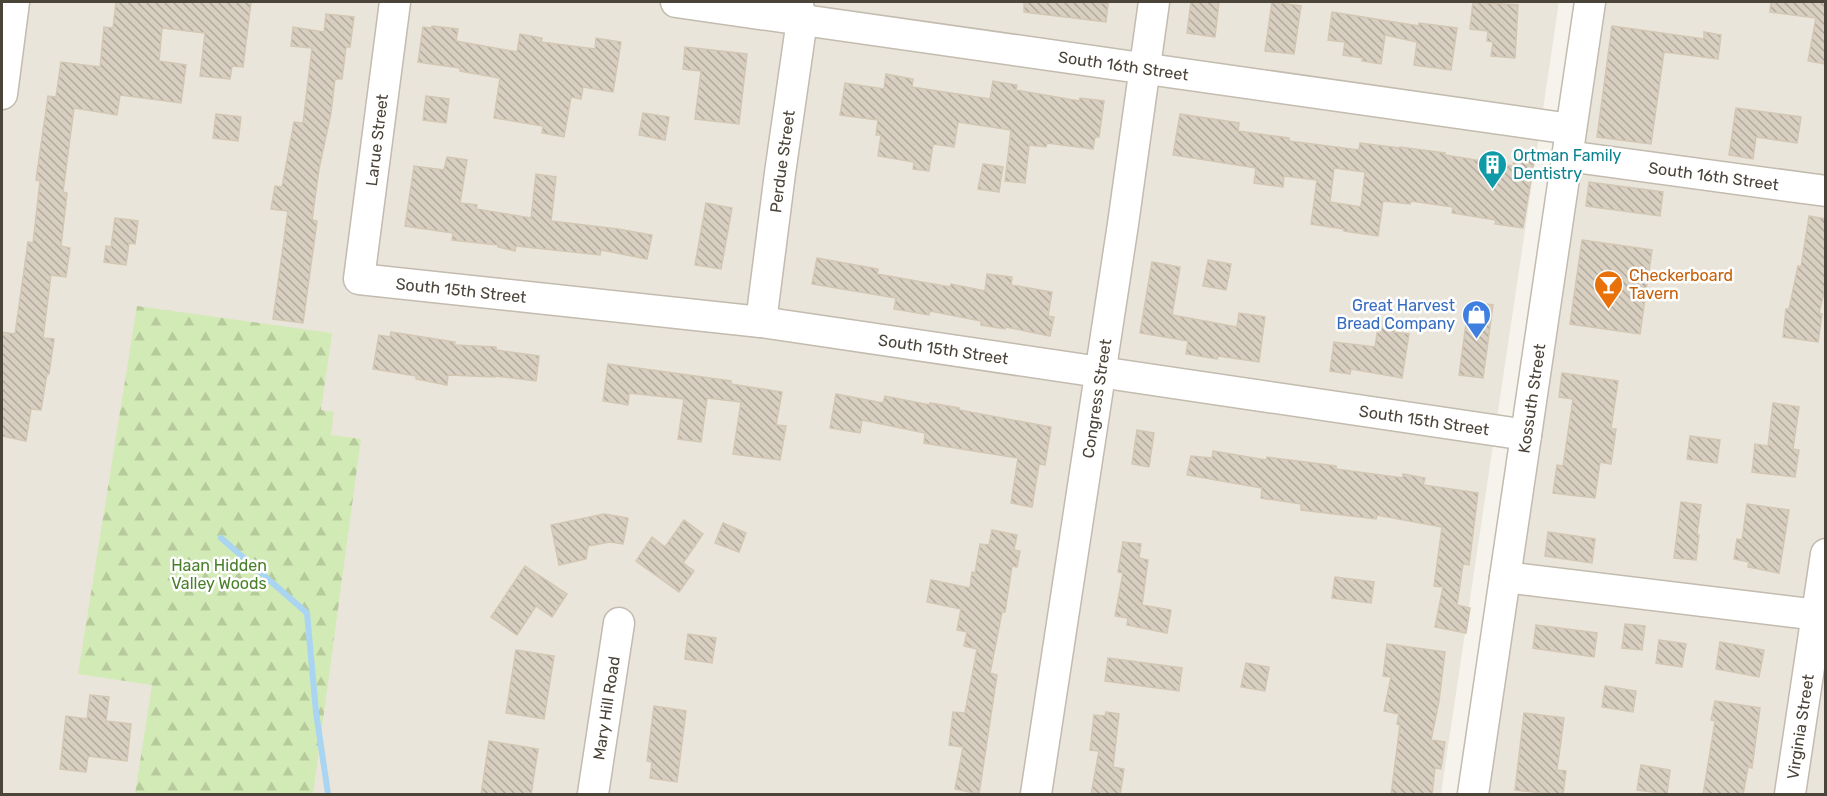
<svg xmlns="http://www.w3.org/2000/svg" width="1827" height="796" font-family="Rubik,sans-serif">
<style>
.residential{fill:#eae5da}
.forest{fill:url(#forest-firs)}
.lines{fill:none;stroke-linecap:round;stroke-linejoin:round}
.stream{stroke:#a9d4f2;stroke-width:6}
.building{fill:url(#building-back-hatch);stroke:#d3c7b4;stroke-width:1.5;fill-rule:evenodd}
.minor-casing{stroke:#c2bbae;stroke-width:33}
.minor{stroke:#fff;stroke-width:30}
.labels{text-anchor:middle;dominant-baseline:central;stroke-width:5;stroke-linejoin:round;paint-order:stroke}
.street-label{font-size:16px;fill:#4b4439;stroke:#fff}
.culture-label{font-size:16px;fill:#0d838f;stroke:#fff;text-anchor:start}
.food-label{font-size:16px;fill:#c56008;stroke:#fff;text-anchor:start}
.shop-label{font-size:16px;fill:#366cbe;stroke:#fff;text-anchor:end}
.park-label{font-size:16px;fill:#4a7f2a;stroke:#fff}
</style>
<defs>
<pattern id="forest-firs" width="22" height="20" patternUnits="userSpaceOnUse" patternTransform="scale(1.5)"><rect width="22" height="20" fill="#d2eab5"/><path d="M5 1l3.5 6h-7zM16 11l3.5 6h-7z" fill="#b6ca9c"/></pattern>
<pattern id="building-back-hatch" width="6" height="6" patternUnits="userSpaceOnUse" patternTransform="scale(1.5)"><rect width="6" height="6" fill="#d8cfc1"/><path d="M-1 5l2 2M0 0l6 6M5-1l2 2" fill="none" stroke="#b1aa9e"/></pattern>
</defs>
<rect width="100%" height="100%" fill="#f6f3ec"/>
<path class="residential" d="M2,2H1559L1441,794H2Z
M1590,2H1825V794H1473Z"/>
<path class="forest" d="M137,306L332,333L321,410L334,412L331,435L361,439L313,794H135L152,685L78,674Z"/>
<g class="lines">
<path class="stream" d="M221,538L307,613L316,712L328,794"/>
</g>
<path class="building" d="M116,2H251L243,67L232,66L230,79L200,76L205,33L162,28L159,61L186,65L181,103L120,95L117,115L74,108L63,192L67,193L61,246L70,248L66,277L51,275L43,338L54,339L49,374H47L41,410L31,409L26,441L2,436V332L15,334L28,242L33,243L40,181L36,180L48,96L56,97L61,62L100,67L104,27L113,28Z
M1024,2H1091L1108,4L1106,22L1024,12Z
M1191,2H1219L1215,37L1187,33Z
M1272,2L1301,6L1294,54L1265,51Z
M1473,2L1518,5L1515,58L1491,56L1493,42L1487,41L1488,31L1470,29Z
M1771,2H1826V64L1808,61L1816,18L1770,12Z
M1332,12L1419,26V23L1457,28L1451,70L1414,65L1417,42L1385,35L1381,64L1362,61L1363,58L1343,55L1345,42L1328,40Z
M326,14L354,17L350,47H346L342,79H335L331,113L319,169L312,220L317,221L303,323L273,319L288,211L271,209L275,186L282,187L294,122L303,123L312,48L291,46L293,27L324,32Z
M432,26L458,29L456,41L517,52L520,34L542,38L541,42L595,49L596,38L621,42L613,92L583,87L581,99L571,97L564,137L542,133L543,126L494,118L500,78L460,71V68L418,62L423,27L432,28Z
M1612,26L1704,39V32L1721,35L1718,59L1664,52L1651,144L1597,137Z
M685,47L747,54L739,124L695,119L701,71L683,69Z
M886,74L913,79L912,87L990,99L993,81L1017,85L1016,90L1079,101L1080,98L1104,101L1099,137H1095L1093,149L1047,143L1046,147L1029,145L1025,183L1005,181L1011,130L958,122L954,147L933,144L929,171L913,169L914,162L878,156L881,135H876L878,120L840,115L845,83L884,89Z
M426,96L449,99L446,123L423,120Z
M1736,108L1801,117L1797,143L1756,137L1753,159L1729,155Z
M643,113L669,117L665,140L639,135Z
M216,114L241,117L238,141L213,138Z
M1180,114L1239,123L1238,131L1289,138V141L1359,150L1360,143L1400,148V147L1445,153V155L1513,166L1515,153L1535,156L1523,228L1495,224L1496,220L1452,213L1453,207L1411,201L1410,204L1383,201L1378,236L1344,231V229L1311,224L1317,180L1284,176L1283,187L1254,183L1256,168L1173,155ZM1334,168L1365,172L1361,207L1330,202Z
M447,157L467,160L460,203L477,205L476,209L531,218L536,174L556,177L551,221L618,229L652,235L647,259L601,250L600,255L516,246L515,251L498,247V245L452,240L453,233L405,226L414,166L444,170Z
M983,164L1003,167L999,192L978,189Z
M1589,182L1663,192L1660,216L1586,206Z
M706,203L732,208L721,269L695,265Z
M1809,216L1826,219V285L1819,313L1822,314L1818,342L1783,337L1786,309H1789L1798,266L1801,267Z
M115,218L138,221L135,244L129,243L126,265L104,262L106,246L111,247Z
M1582,240L1652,250L1640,334L1570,324Z
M817,258L878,269L877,274L950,287L951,284L985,291L987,274L1012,277L1011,285L1052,292L1048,316L1054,317L1050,336L1006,327L1005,329L981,325V321L930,311L929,315L894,309L896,298L812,284Z
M1208,260L1231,264L1226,290L1203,286Z
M1152,262L1180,267L1172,315L1237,327L1239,313L1265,317L1259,362L1218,356L1217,359L1186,354L1188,341L1140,333Z
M1469,302L1493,305L1483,378L1459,375Z
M1379,321L1395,323L1394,332L1409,334L1402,378L1351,369L1350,374L1330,371L1334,342L1375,347Z
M391,332L455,342L454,345L496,347V350L539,356L536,381L495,376V377L448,375L447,385L416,379V376L373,369L379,335L390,337Z
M608,364L731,381V384L782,392L776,425L786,426L780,460L733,454L741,402L707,398L701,442L678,439L684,399L629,393L628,405L603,401Z
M1562,373L1618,381L1611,429H1616L1611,464L1600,462L1595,498L1553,493L1557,465L1563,466L1573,399L1559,397Z
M836,394L883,403L885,396L930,405V403L959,408V410L1051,427L1045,465L1039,464L1032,507L1011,503L1018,458L924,443L925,433L862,420L860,433L830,428Z
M1773,403L1799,407L1793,449L1799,450L1795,477L1752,472L1755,444L1768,446Z
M1137,430L1154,433L1149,467L1132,464Z
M1690,436L1720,440L1717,463L1687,459Z
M1213,451L1266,460L1267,457L1336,466V469L1403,478V474L1425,478L1423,485L1478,493L1469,565L1463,564L1457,605L1470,608L1466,633L1435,627L1443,587L1434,586L1442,527L1377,515L1376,519L1301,510V504L1261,498L1262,488L1187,475L1191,456L1212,458Z
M1681,502L1701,505L1697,535H1699L1696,560L1674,558Z
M1747,504L1789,510L1779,573L1748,567L1749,562L1734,559L1737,539L1742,540Z
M604,514L628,518L623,544L610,542L588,546L586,559L559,565L551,525Z
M684,520L703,534L683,563L694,571L679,592L636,561L652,537L665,547Z
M723,523L746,533L739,552L715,543Z
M992,530L1017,535L1014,550L1020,551L1017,567L1012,566L1005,612H1002L990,673L997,675L979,794L955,789L963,747L949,745L953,712L965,713L977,649L964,646L967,632L957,630L961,609L927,602L931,580L970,588L972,572L975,573L980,544L989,545Z
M1548,532L1595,539L1592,563L1545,556Z
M1123,542L1141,544L1139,558L1148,560L1142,605L1171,610L1167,633L1127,625L1128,618L1115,616L1123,573L1118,572Z
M525,566L567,594L552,617L536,606L517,635L491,617Z
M1335,577L1374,582L1371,603L1332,598Z
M1625,624L1645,626L1642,650L1622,648Z
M1536,625L1597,633L1594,657L1533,648Z
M688,634L716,638L712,663L685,659Z
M1659,640L1686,644L1682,667L1656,663Z
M1720,642L1764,650L1759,677L1716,669Z
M1387,644L1445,652L1439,701L1431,740L1445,742L1441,769L1435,768L1432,795H1391L1400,725L1397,724L1399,714L1384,711L1391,677L1383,676Z
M516,650L554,656L544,719L506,713Z
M1108,658L1182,668L1179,691L1105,681Z
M1246,663L1269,667L1265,691L1241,687Z
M1605,686L1636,691L1633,712L1602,707Z
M90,695L109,697L106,721L131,724L127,761L88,756L86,772L60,769L66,716L87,719Z
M1715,701L1760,708L1752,768L1748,767L1743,795H1703L1715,721L1711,720Z
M654,706L686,711L677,782L650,778L652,762L647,761Z
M1106,712L1119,714L1113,767L1124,769L1120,795H1091L1099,751L1090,750L1094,715L1105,716Z
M1524,713L1564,718L1557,770L1566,771L1563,795L1515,790Z
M489,741L538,749L531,795H481Z
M1641,765L1670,770L1667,794L1637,790Z"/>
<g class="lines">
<defs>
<g id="minor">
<path id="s1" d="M395,2L359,279L761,322L1526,435"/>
<path id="s2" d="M676,2L1571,129"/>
<path d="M2,94L14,2"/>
<path id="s3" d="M1567,156L1826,191"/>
<path id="s4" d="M761,322L780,173L802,20L797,2"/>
<path d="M1505,577L1826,616"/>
<path id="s5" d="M593,794L619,623"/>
<path id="s6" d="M1036,794L1123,224L1154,2"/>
<path id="s7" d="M1473,794L1590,2"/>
<path id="s8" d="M1790,794L1826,554"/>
</g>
</defs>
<use href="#minor" class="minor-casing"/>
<use href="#minor" class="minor"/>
</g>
<defs>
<symbol id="building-pin" viewBox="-11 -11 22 30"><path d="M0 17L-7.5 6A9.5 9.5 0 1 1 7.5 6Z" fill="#0f9aa8" stroke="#fff"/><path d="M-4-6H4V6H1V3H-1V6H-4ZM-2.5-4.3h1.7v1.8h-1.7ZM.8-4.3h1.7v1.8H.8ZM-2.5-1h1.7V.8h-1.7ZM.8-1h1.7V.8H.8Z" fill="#fff"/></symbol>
<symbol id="bar-pin" viewBox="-11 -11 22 30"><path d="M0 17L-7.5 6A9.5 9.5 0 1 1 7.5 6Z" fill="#e8710a" stroke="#fff"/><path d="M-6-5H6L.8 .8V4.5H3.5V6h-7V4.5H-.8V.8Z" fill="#fff"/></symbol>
<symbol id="shop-pin" viewBox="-11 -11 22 30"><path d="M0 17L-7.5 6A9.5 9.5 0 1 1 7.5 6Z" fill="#3f7fe0" stroke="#fff"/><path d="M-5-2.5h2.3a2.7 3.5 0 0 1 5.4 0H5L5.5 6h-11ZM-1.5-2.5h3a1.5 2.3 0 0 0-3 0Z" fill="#fff"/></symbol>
</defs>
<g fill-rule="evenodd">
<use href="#building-pin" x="1476" y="148" width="33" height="45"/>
<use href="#bar-pin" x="1592" y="268" width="33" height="45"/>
<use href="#shop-pin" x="1460" y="298" width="33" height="45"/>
</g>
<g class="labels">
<g class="street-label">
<text stroke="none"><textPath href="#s2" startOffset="452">South 16th Street</textPath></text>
<text transform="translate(377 140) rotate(-83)">Larue Street</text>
<text stroke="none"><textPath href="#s4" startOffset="162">Perdue Street</textPath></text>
<text stroke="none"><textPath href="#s3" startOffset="148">South 16th Street</textPath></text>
<text stroke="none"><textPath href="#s1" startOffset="382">South 15th Street</textPath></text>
<text stroke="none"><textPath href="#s1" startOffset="868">South 15th Street</textPath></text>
<text stroke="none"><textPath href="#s6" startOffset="400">Congress Street</textPath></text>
<text stroke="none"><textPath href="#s7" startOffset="400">Kossuth Street</textPath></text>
<text stroke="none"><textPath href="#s1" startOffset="1354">South 15th Street</textPath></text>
<text stroke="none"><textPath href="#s5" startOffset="87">Mary Hill Road</textPath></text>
<text stroke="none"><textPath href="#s8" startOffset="68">Virginia Street</textPath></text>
</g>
<g class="culture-label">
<text x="1513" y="155">Ortman Family<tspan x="1513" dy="18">Dentistry</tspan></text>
</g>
<g class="food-label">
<text x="1629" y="275">Checkerboard<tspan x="1629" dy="18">Tavern</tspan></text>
</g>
<g class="shop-label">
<text x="1455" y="305">Great Harvest<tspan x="1455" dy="18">Bread Company</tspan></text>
</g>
<g class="park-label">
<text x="219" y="565">Haan Hidden<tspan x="219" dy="18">Valley Woods</tspan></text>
</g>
</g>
<rect width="1827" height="796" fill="none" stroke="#4b4439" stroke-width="6"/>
</svg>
